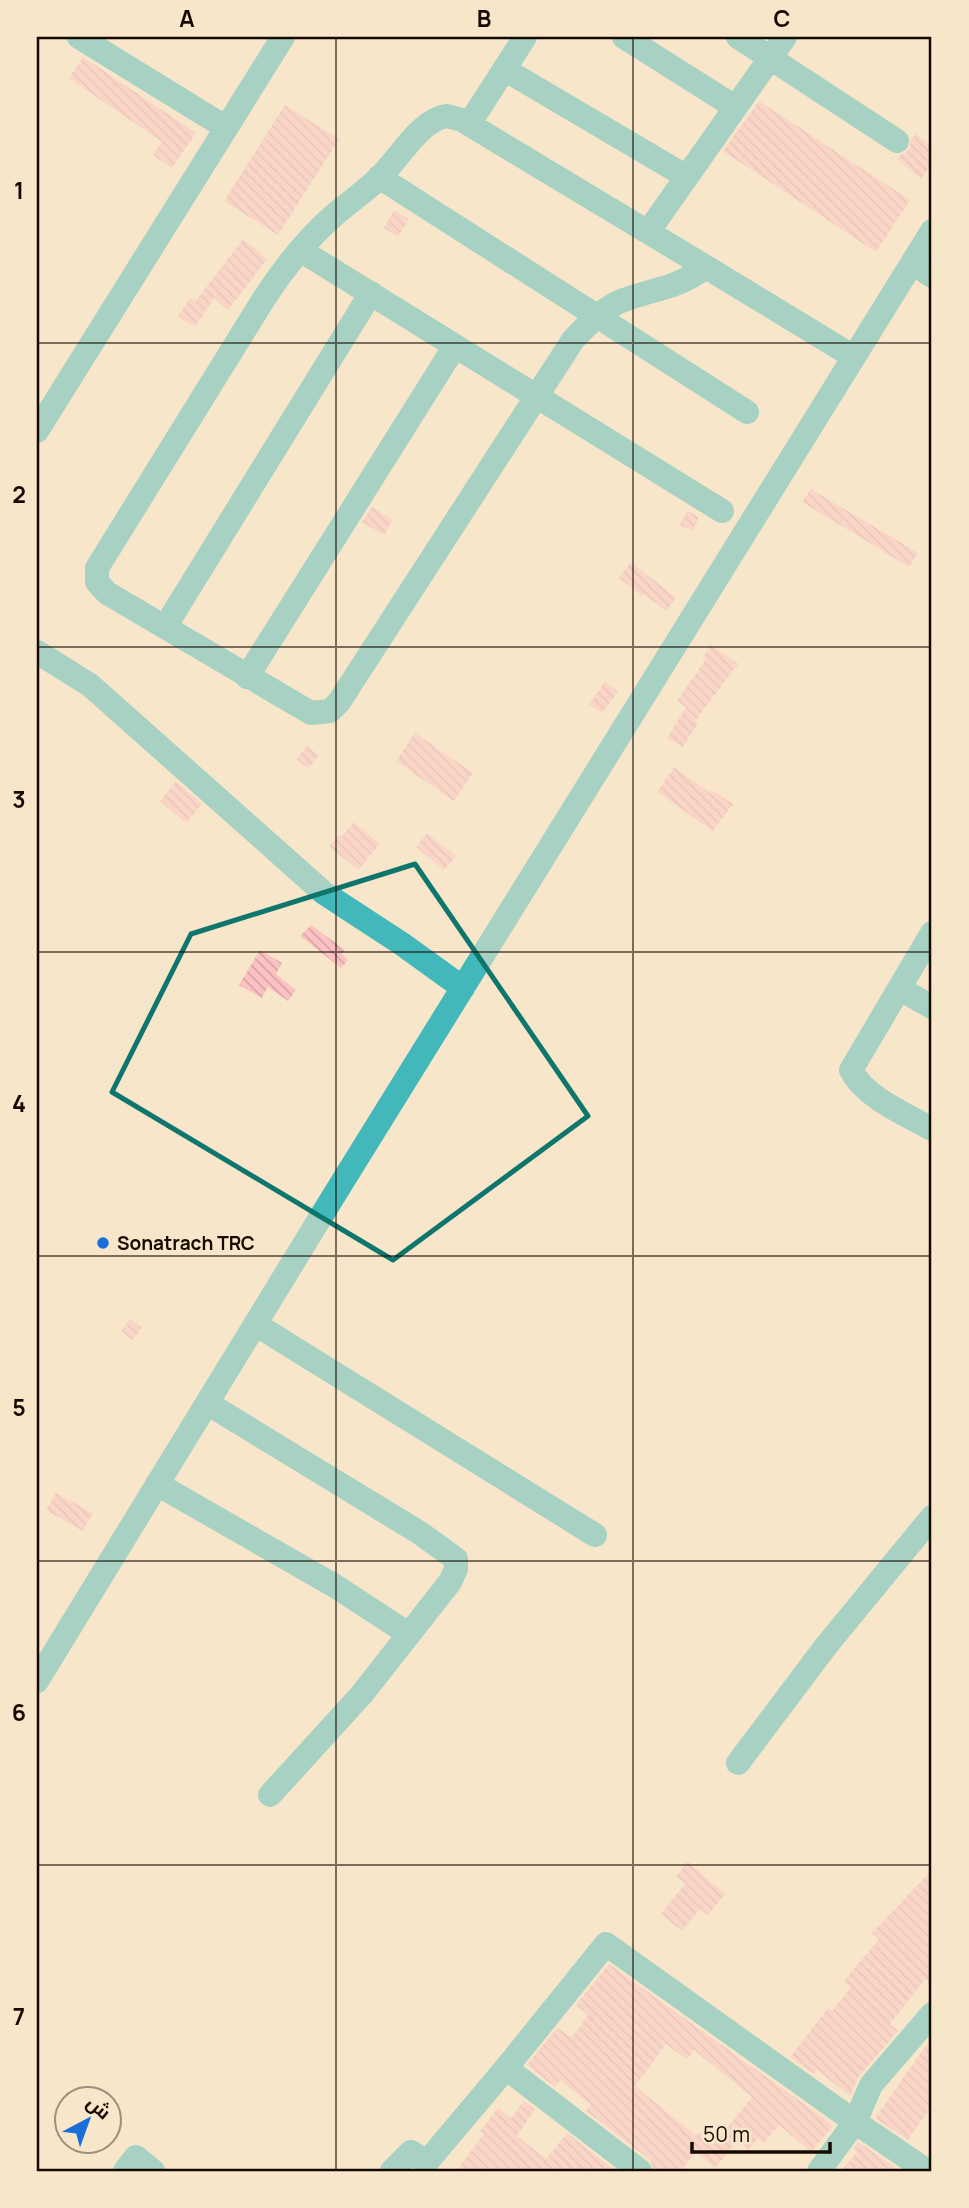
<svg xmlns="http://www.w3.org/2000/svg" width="969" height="2208" font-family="Manrope,Cairo,sans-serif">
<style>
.building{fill:url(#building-back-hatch);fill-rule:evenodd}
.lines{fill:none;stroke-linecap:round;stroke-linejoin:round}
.minor{stroke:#43b8ba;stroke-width:24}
.marked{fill:none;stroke:#0f766e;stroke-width:5;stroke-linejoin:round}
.grid{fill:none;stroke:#160a00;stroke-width:2;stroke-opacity:0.55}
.poi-dot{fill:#1a6ed8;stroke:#f8e6cb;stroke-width:2.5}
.labels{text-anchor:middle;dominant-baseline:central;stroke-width:5;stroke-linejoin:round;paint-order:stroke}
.poi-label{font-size:19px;font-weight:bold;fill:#160a00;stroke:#f8e6cb;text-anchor:start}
.neatline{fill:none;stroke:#160a00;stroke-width:2.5}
.grid-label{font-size:23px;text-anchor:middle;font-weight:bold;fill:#160a00}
</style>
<defs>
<pattern id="building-back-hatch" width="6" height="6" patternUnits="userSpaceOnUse" patternTransform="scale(1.75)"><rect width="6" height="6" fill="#fcc2c3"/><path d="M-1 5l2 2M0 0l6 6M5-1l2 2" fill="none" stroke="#d7a5a6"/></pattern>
</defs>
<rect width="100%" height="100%" fill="#f8e6cb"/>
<path class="building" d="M83,57L196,133L172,168L153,155L162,142L69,78Z
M759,101L910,200L876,252L723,151Z
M285,105L339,139L278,235L224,201Z
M916,134L932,147V164L921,179L896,158L909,150L911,139Z
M394,210L409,219L398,237L384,228Z
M243,239L267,259L228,310L214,298L195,327L178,316L190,298L195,302Z
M811,489L918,553L909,567L802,502Z
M372,507L393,520L384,535L362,522Z
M687,511L699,517L693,531L680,525Z
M631,562L676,598L666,611L644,594L642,596L619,578Z
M711,645L738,664L695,721L698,723L683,747L667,738L686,707L677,701L706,659L703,657Z
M605,682L618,691L602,713L589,704Z
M415,733L473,773L454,801L396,761Z
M307,746L319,755L308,768L296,759Z
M674,767L710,793L712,790L733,804L713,831L657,792Z
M176,781L202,804L186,823L160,801Z
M354,822L380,844L358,870L329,846L339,835L341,837Z
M427,833L456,856L444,870L416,847Z
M311,925L345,950L342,954L348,960L341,968L300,936Z
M260,950L282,963L276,974L296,990L288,1001L268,987L262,998L239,985Z
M130,1319L142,1328L132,1340L121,1331Z
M56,1493L93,1513L83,1531L46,1510Z
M688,1862L725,1894L708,1915L700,1909L682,1931L661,1914L685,1884L676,1876Z
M932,1870V1985L925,1979L890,2024L898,2031L859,2076L850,2096L817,2070L814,2074L790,2057L828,2008L832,2011L851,1987L844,1981L879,1939L872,1933Z
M609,1964L825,2119L833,2126L811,2152L779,2125L764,2143L758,2138L748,2150L737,2141L715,2168L696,2152L681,2171H655L649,2159L586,2111L591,2105L560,2080L555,2087L527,2065L557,2028L572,2037L588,2015L576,2005ZM666,2044L687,2059L694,2050L752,2097L714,2144L699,2132L696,2136L635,2086Z
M932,2037V2105L908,2140L875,2118Z
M524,2101L535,2109L517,2136L546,2159L567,2133L616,2171H456L484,2134L480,2131L498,2108L511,2118Z
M858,2142L895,2167L892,2171H841L857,2152L853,2149Z"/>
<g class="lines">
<path class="minor" d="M79,37L225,127
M624,37L735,107
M738,37L897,141
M504,69L687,177
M447,116L462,120L706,267C676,289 656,288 624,300C604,307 587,325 573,340L339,702L330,711L311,713L107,593L97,582V568L260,305C280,273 303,243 332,217C348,203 366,191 381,176C400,157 421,119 447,116Z
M469,124L525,37
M379,177L747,412
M648,232L785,37
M300,250L722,511
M913,263L932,276
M706,267L854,357
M37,431L283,37
M165,627L371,293
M37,652L90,685L324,893L402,944L463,988
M247,677L455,346
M932,933L851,1070C864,1097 907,1115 932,1129
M900,989L932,1007
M255,1324L595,1535
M207,1403L420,1533L456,1559V1569L450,1582L362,1694L270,1795
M157,1484L335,1586L407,1633
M37,1681L333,1197L932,231
M738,1763L826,1646L932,1517
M506,2068L640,2171
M125,2171L136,2157L153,2171
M392,2171L411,2152L427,2162L506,2068L606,1944L855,2122L871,2085L932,2014
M819,2171L855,2122L927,2171"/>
</g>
<path d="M0 0H969V2208H0ZM415,864L588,1116L393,1260L112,1092L191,934Z" fill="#f8e6cb" fill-opacity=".55" fill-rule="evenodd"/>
<path class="marked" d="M415,864L588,1116L393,1260L112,1092L191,934Z"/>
<path class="grid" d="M336,37V2171M633,37V2171M37,343H932M37,647H932M37,952H932M37,1256H932M37,1561H932M37,1865H932"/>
<circle class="poi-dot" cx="103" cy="1243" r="7"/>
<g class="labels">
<g class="poi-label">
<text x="117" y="1243">Sonatrach TRC</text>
</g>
</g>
<rect width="969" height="2208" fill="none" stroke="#f8e6cb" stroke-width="77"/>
<g transform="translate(88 2120) rotate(41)"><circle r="33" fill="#f8e6cb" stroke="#9e8e7a" stroke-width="2"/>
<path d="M0-5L12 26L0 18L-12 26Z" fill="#1a6ed8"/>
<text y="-10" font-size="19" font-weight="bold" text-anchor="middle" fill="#160a00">ش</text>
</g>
<path d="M692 2142v10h138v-10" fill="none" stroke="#160a00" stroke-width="3.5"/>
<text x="703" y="2142" font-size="21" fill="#160a00" stroke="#f8e6cb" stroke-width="5" paint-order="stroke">50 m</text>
<rect x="38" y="38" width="892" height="2132" class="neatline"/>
<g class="grid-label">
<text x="187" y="27">A</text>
<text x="484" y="27">B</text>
<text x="782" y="27">C</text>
<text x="19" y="199">1</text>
<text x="19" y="503">2</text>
<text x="19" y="808">3</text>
<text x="19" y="1112">4</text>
<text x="19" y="1416">5</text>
<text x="19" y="1721">6</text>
<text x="19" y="2025">7</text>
</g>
</svg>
